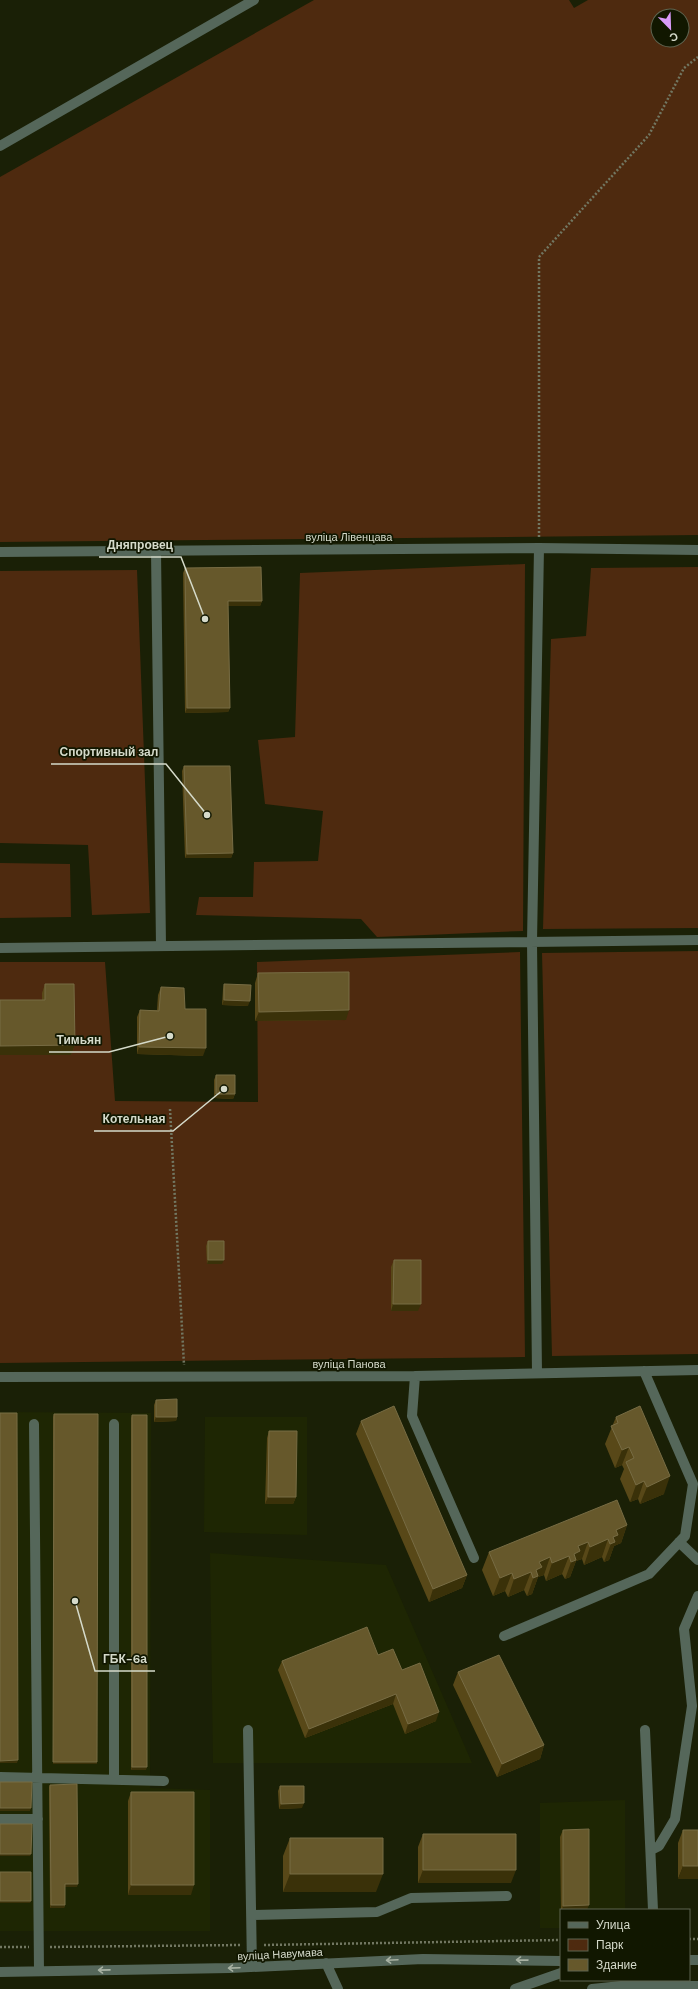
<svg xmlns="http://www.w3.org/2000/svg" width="698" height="1989" font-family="'DM Sans',sans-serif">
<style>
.built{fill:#1e2603}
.green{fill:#4e2a0f;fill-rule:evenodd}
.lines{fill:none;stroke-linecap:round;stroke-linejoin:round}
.path{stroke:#727762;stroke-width:2.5;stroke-dasharray:2 2;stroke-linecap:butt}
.minor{stroke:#55675a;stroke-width:10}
.wall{fill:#584818}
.shaded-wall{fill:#3a3109}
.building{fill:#66582b;stroke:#776c44}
.oneway{stroke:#a8b2a3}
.labels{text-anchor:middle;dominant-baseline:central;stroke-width:3.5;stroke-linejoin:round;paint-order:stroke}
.street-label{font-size:11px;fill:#d5daca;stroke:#111700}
.leader{fill:none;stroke:#d5daca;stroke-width:1.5}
.callout-dot{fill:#d5daca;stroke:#111700;stroke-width:1.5}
.callout-label{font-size:12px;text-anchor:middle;font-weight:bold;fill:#d5daca;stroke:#111700;stroke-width:3.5;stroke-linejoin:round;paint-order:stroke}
</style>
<rect width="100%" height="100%" fill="#1a2006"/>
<path class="built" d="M0,1412L151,1413L150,1788L210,1790V1931H0Z
M205,1417H307V1535L204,1532Z
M210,1553L386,1565L472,1763H213Z
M625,1800V1910H561V1928H540V1803Z"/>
<path class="green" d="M314,0H569L574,8L588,0H698V535L0,542V177ZM658,16H682V40H658Z
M525,564L523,931L377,937L361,919L196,915L199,897H253L254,862L318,861L323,811L265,804L258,740L295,737L300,573Z
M698,567V928L543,929L551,639L586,636L591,568Z
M137,570L150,913L92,915L88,845L0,843V571Z
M0,863L70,864L71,917L0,918Z
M698,951V1354L552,1356L542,953Z
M520,952L525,1357L0,1363V962H105L115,1101L258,1102L257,962Z"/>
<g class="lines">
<path class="path" d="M539,537V257L649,135L684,68L698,57
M170,1109L184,1365
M689,1939H698
M264,1945L561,1940
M0,1947H29
M50,1947L241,1945"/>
<path class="minor" d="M0,146L254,0
M156,551L161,946
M0,552L539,548L698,550
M0,948L698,940
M537,1373L532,942L539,548
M415,1376L412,1416L474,1558
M0,1377L415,1376L698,1370
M34,1424L39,1971
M679,1542L698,1560
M504,1636L649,1574L685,1536L693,1484L644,1371
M248,1730L252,1967
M645,1730L653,1910
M0,1777L164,1781
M114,1779V1424
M0,1819H38
M651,1850L659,1846L675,1819L692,1706L684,1629L698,1596
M252,1915L377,1912L411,1898L507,1896
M689,1960H698
M326,1963L338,1989
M0,1972L230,1968L423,1959L561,1961
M515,1989L561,1973
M592,1989L621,1986H698"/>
</g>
<path class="wall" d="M185,568L262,601L260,606H228L230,708L228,712L185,713L183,573Z
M184,766L233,853L231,858H185L182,771Z
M258,973L346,1020L255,1021V983Z
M45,984L75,1045L71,1055L42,1000V993Z
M224,984L248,1006L222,1005L223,989Z
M161,987L185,1009L203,1056L137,1054V1017L140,1010H157L158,995Z
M216,1075L235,1094L233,1099L214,1098V1080Z
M208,1241L222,1264H207L206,1246Z
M394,1260L418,1311H391V1267Z
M156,1400L177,1417L176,1421L154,1422V1405Z
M54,1414L97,1762V1764H53V1417Z
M132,1415L146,1770H131V1418Z
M616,1417L664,1494L640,1504L638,1499L630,1502L620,1479L624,1469L622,1465L615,1468L605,1444Z
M361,1421L467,1575L462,1588L429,1602L356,1434Z
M269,1431L296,1497L293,1504H265L267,1438Z
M627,1525L621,1543L614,1546L609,1560L604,1562L602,1557L584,1565L582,1559L576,1561L570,1577L565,1579L562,1574L546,1581L544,1575L538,1577L532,1594L527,1596L524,1590L508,1597L505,1591L493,1596L482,1570L489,1552Z
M378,1655L402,1670L436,1721L405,1734L393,1704L305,1738L278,1670L282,1661Z
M458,1672L544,1745L540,1759L497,1777L453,1685Z
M50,1785L77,1887H65V1905L64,1908H50L49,1787Z
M280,1786L302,1808L279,1809L278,1791Z
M131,1792L191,1895H128V1801Z
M563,1830L587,1910H561V1913L560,1837Z
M683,1830H698L678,1879V1843Z
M423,1834L511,1883H418V1847Z
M290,1838L376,1892H283V1856Z"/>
<path class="shaded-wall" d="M228,601H262L260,606H226Z
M187,708H230L228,712L185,713Z
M233,853L231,858H185L187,854Z
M224,1000L250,1001L248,1006L222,1005Z
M349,1010L346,1020L255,1021L259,1012Z
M75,1045L71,1055H0V1046Z
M139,1047L206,1048L203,1056L137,1054Z
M216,1094H235L233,1099L214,1098Z
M208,1260H224L222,1264H207Z
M393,1304H421L418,1311H391Z
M156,1417H177L176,1421L154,1422Z
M629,1447L622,1465L615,1468L622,1450Z
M670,1476L664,1494L640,1504L647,1487Z
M644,1481L638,1499L630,1502L636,1485Z
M268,1497H296L293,1504H265Z
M627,1525L621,1543L614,1546L609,1560L604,1562L616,1530Z
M608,1539L602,1557L584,1565L590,1547Z
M588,1542L582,1559L576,1561L570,1577L565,1579L574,1554L578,1546Z
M569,1556L562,1574L546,1581L552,1563Z
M550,1557L544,1575L538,1577L532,1594L527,1596L539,1562Z
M531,1572L524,1590L508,1597L514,1579Z
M512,1573L505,1591L493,1596L500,1578Z
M467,1575L462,1588L429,1602L433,1589Z
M396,1694L393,1704L305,1738L309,1729Z
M439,1712L436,1721L405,1734L408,1724Z
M544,1745L540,1759L497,1777L502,1764Z
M18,1760L17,1763H0V1761Z
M53,1762H97V1764H53Z
M132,1767H147L146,1770H131Z
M304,1803L302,1808L279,1809L281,1804Z
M0,1808H31L30,1811H0Z
M0,1854H31L30,1856H0Z
M683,1866H698V1879H678Z
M423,1870H516L511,1883H418Z
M290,1874H383L376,1892H283Z
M65,1884H78L77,1887H64Z
M131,1885H194L191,1895H128Z
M0,1901H31L30,1903H0Z
M51,1905H65L64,1908H50Z
M589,1905L587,1910H562L563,1906Z"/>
<path class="building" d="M261,567L262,601H228L230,708H187L185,568Z
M184,766H230L233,853L187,854Z
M349,972V1010L259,1012L258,973Z
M45,984H74L75,1045L0,1046V1000H45Z
M224,984L251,985L250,1001L224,1000Z
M161,987L184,988L185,1009H206V1048L139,1047L140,1010L159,1011Z
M216,1075H235V1094H216Z
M208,1241H224V1260H208Z
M394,1260H421V1304H393Z
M177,1399V1417H156V1400Z
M394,1406L467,1575L433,1589L361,1421Z
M640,1406L670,1476L647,1487L644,1481L636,1485L626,1462L634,1458L629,1447L622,1450L611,1426L618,1423L616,1417Z
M0,1413H17L18,1760L0,1761Z
M54,1414H98L97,1762H53Z
M132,1415H147V1767H132Z
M269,1431H297L296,1497H268Z
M617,1500L627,1525L616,1530L618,1535L613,1537L615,1542L610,1544L608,1539L590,1547L588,1542L578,1546L580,1551L574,1554L576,1560L571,1562L569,1556L552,1563L550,1557L539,1562L542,1567L536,1570L538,1576L533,1578L531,1572L514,1579L512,1573L500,1578L489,1552Z
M367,1627L378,1655L393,1649L402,1670L420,1663L439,1712L408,1724L396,1694L309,1729L282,1661Z
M499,1655L544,1745L502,1764L458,1672Z
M0,1782H32L31,1808H0Z
M77,1784L78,1884H65V1905H51L50,1785Z
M280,1786H304V1803L281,1804Z
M131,1792H194V1885H131Z
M0,1824H32L31,1854H0Z
M589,1829V1905L563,1906V1830Z
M683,1830H698V1866H683Z
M423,1834H516V1870H423Z
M290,1838H383V1874H290Z
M0,1872H31V1901H0Z"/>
<defs><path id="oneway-shaft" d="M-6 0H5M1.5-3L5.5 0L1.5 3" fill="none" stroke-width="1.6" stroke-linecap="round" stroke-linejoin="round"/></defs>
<g class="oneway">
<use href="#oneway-shaft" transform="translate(392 1960) rotate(177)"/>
<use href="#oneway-shaft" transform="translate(522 1960) rotate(-179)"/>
<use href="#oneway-shaft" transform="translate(234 1968) rotate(178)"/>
<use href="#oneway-shaft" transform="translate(104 1970) rotate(179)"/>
</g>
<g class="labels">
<g class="street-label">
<text x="349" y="537">вуліца Лівенцава</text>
<text x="349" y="1364">вуліца Панова</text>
<text transform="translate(280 1954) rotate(-3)">вуліца Навумава</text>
</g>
</g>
<path class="leader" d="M205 619L181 557H99M207 815L166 764H51M170 1036L109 1052H49M224 1089L173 1131H94M75 1601L95 1671H155"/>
<g class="callout-dot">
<circle cx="205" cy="619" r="4"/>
<circle cx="207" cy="815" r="4"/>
<circle cx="170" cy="1036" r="4"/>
<circle cx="224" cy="1089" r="4"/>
<circle cx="75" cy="1601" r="4"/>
</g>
<g class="callout-label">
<text x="140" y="549">Дняпровец</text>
<text x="109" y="756">Спортивный зал</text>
<text x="79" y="1044">Тимьян</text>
<text x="134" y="1123">Котельная</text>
<text x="125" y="1663">ГБК-6а</text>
</g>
<rect x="560" y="1909" width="130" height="72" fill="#111700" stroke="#5f6551"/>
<rect x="568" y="1922" width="20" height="6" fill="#55675a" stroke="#5f6551"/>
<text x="596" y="1929" font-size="12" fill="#d5daca">Улица</text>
<rect x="568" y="1939" width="20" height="12" fill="#4e2a0f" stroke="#5f6551"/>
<text x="596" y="1949" font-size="12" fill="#d5daca">Парк</text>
<rect x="568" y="1959" width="20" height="12" fill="#66582b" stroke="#5f6551"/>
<text x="596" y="1969" font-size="12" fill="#d5daca">Здание</text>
<g transform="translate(670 28) rotate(157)"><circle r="19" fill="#111700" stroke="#5f6551"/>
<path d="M0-3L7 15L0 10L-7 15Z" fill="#d89bf8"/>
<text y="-6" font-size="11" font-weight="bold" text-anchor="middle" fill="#d5daca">С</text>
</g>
</svg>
